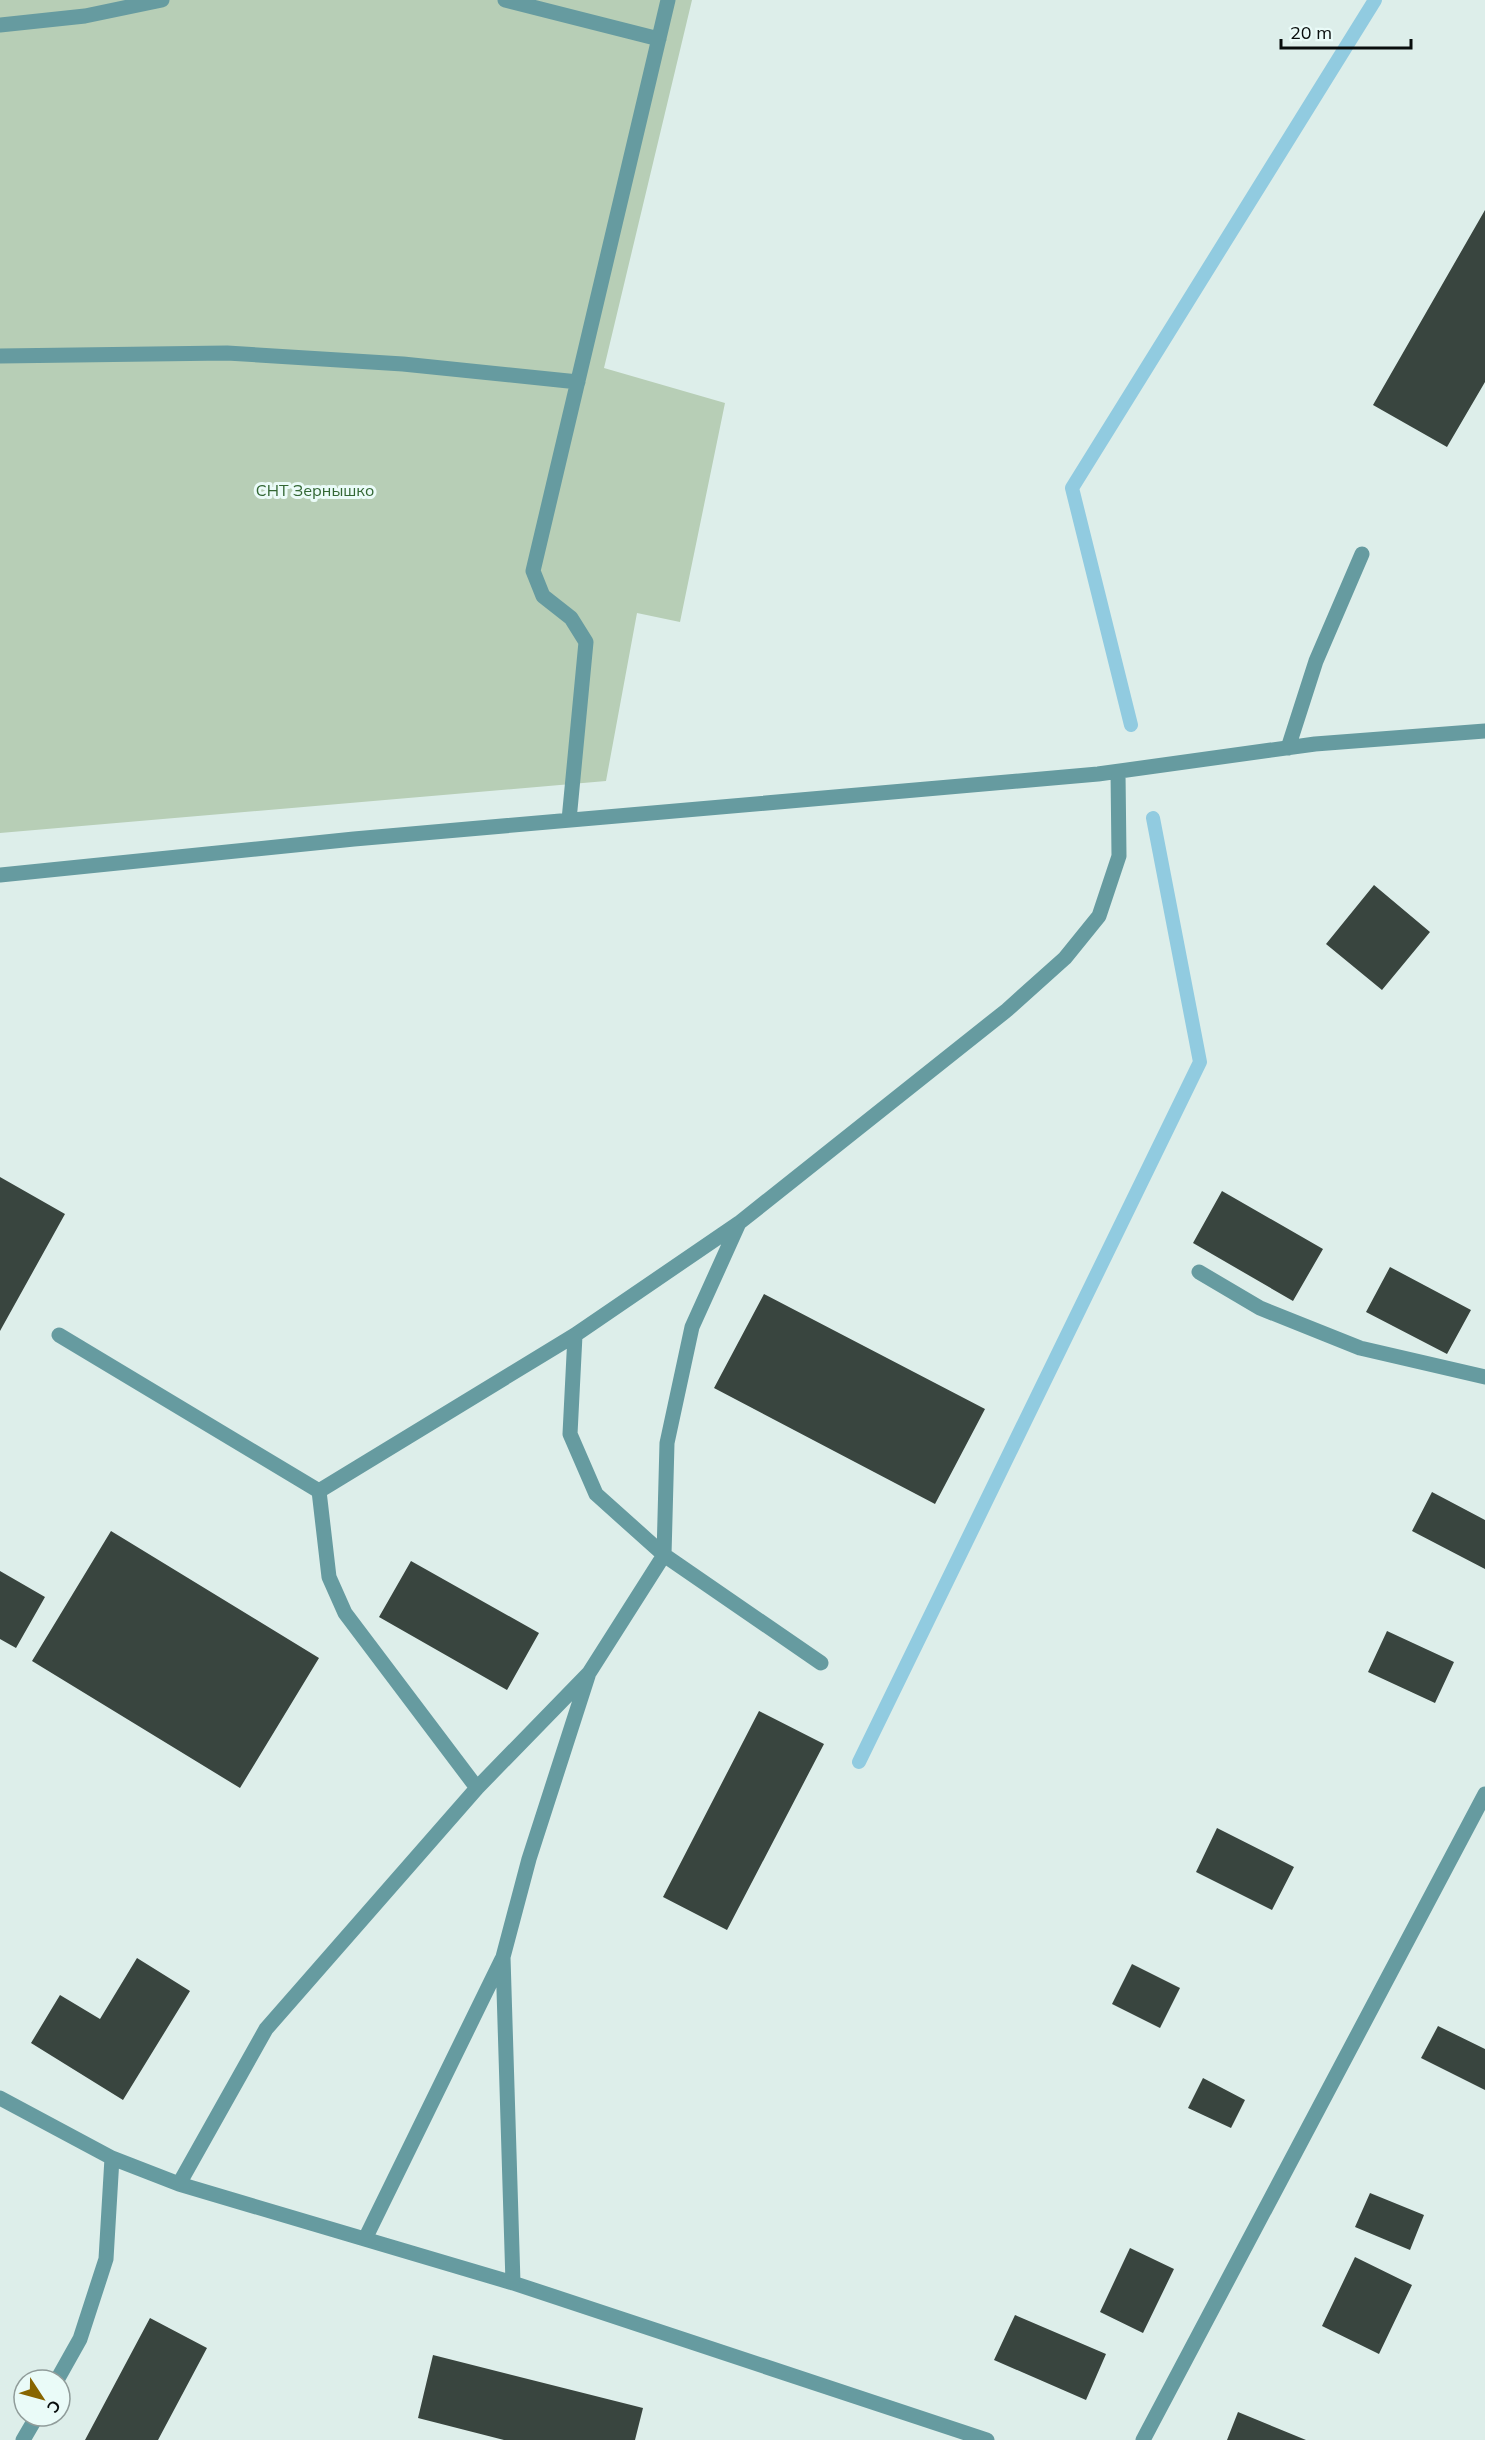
<svg xmlns="http://www.w3.org/2000/svg" width="1485" height="2440" font-family="Mulish,sans-serif">
<style>
.green{fill:#b7ceb6}
.lines{fill:none;stroke-linecap:round;stroke-linejoin:round}
.stream{stroke:#91cbe0;stroke-width:14}
.building{fill:#39453f}
.minor{stroke:#669ba0;stroke-width:15}
.labels{text-anchor:middle;dominant-baseline:central;stroke-width:6;stroke-linejoin:round;paint-order:stroke}
.park-label{font-size:16px;fill:#326633;stroke:#eafbf8}
</style>
<rect width="100%" height="100%" fill="#ddeeea"/>
<path class="green" d="M0,0H692L604,368L725,403L680,622L637,613L606,781L0,833Z"/>
<g class="lines">
<path class="stream" d="M1131,725L1072,488L1375,0
M859,1762L1200,1062L1153,818"/>
</g>
<path class="building" d="M1485,210V382L1447,447L1373,405Z
M1374,885L1430,932L1382,990L1326,944Z
M0,1177L65,1214L0,1331Z
M1222,1191L1323,1249L1293,1301L1193,1243Z
M1390,1267L1471,1310L1447,1354L1366,1312Z
M764,1294L985,1409L935,1504L714,1388Z
M1432,1492L1485,1520V1569L1412,1531Z
M111,1531L319,1658L240,1788L32,1661Z
M411,1561L539,1633L507,1690L379,1617Z
M0,1571L45,1597L16,1648L0,1639Z
M1387,1631L1454,1662L1435,1703L1368,1672Z
M759,1711L824,1744L727,1930L663,1897Z
M1217,1828L1294,1867L1272,1910L1196,1872Z
M137,1958L190,1991L123,2100L31,2043L60,1995L100,2019Z
M1132,1964L1180,1988L1160,2028L1112,2004Z
M1438,2026L1485,2049V2090L1421,2058Z
M1203,2078L1245,2100L1231,2128L1188,2108Z
M1370,2193L1424,2215L1410,2250L1355,2227Z
M1130,2248L1174,2269L1143,2333L1100,2312Z
M1355,2257L1412,2285L1379,2354L1322,2326Z
M1015,2315L1106,2354L1086,2400L994,2360Z
M150,2318L207,2348L158,2440H85Z
M433,2355L643,2408L635,2440H504L418,2418Z
M1238,2412L1306,2440H1227Z"/>
<g class="lines">
<path class="minor" d="M505,0L659,39
M0,25L85,16L162,0
M0,356L227,353L403,364L578,382
M1288,748L1316,661L1362,554
M569,820L586,642L571,618L543,596L533,571L668,0
M0,875L354,839L1098,774L1315,744L1485,731
M739,1223L692,1327L667,1443L664,1555L821,1663
M1199,1272L1260,1308L1360,1348L1485,1377
M59,1335L319,1491
M319,1491L575,1335L739,1223L1007,1010L1065,958L1099,916L1119,856L1118,772
M319,1491L329,1577L345,1613L477,1788
M0,2098L112,2158L179,2184L513,2283L987,2440
M179,2184L266,2029L477,1788L589,1673L664,1555L596,1494L570,1434L575,1335
M365,2239L502,1959
M513,2283L503,1957L529,1859L588,1676
M57,2380L80,2339L106,2259L112,2158
M23,2440L37,2416
M1143,2440L1485,1794"/>
</g>
<g class="labels">
<g class="park-label">
<text x="315" y="490">СНТ Зернышко</text>
</g>
</g>
<g transform="translate(42 2398) rotate(126)"><circle r="28" fill="#eafbf8" stroke="#909c9a" stroke-width="1.5"/>
<path d="M0-4.5L10 22L0 15L-10 22Z" fill="#886501"/>
<text y="-9" font-size="16" font-weight="bold" text-anchor="middle" fill="#080d0c">С</text>
</g>
<path d="M1281 39v9h130v-9" fill="none" stroke="#080d0c" stroke-width="3"/>
<text x="1290" y="39" font-size="18" fill="#080d0c" stroke="#eafbf8" stroke-width="4.5" paint-order="stroke">20 m</text>
</svg>
